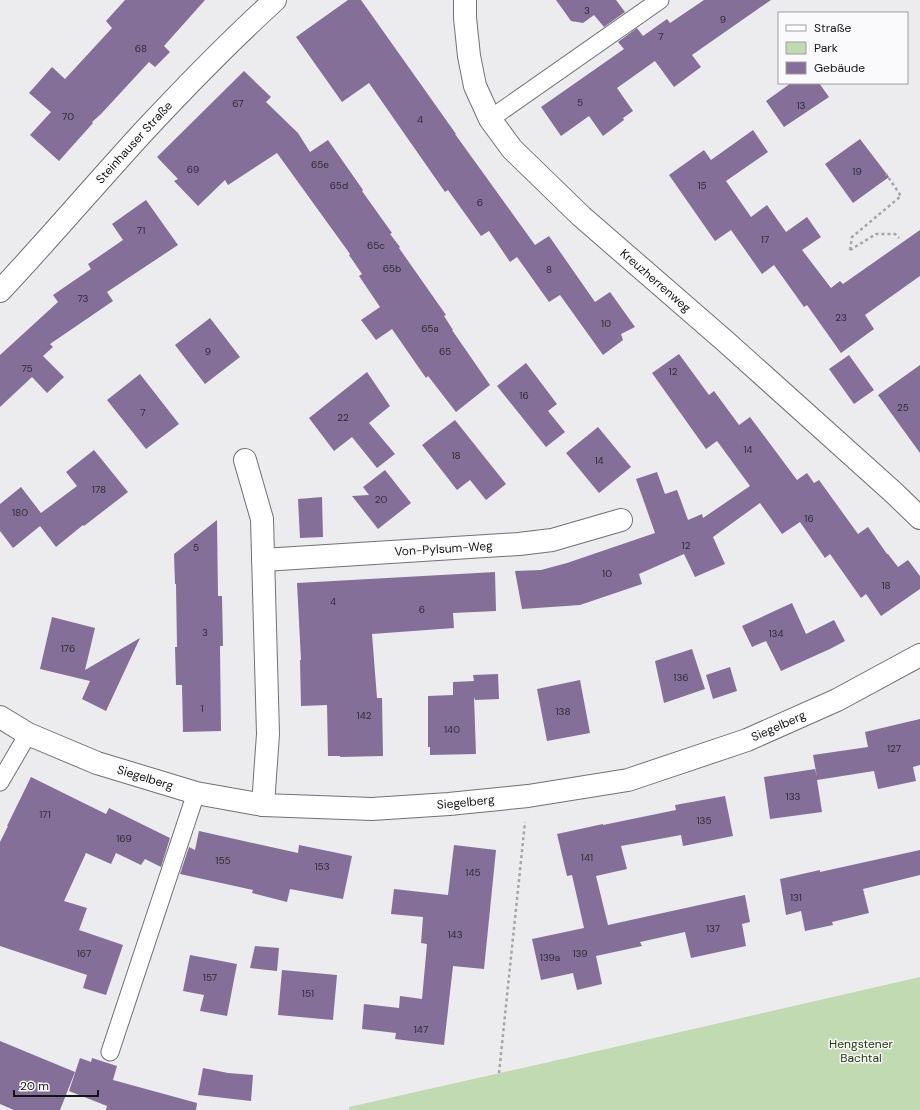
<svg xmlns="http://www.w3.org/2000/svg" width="920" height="1110" font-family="'DM Sans',sans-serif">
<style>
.green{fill:#c1dab1}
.building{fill:#846f98}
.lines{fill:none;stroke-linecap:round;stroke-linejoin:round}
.lane-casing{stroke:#717073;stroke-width:19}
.street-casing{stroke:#717073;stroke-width:24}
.path{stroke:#a5a5a7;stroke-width:2.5;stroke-dasharray:3 3;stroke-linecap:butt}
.lane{stroke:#fff;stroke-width:17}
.street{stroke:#fff;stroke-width:22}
.labels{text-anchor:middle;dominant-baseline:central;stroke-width:3;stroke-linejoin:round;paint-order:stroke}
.number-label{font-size:10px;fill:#302b36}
.street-label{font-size:12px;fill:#141415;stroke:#faf9fc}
.park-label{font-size:12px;fill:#213a0a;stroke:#faf9fc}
</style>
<rect width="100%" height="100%" fill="#ececef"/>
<path class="green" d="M920,977V1110H349V1107L580,1055Z"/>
<path class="building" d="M125,0H205L164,46L170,52L155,67L149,62L101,114L92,122L93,123L59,161L30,135L51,112L29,93L52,67L65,79L112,28L106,21Z
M348,0H361L456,134H455L535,245L549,236L595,302L610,292L635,327L621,334L623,340L603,355L560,295L549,302L517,257L510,262L489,231L481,236L448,190L445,192L369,83L342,102L296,37Z
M556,0H616L625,12L604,27L594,15L583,23L571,21Z
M704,0H771L692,55L701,67L674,87L655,61L617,88L633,111L623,118L624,120L603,136L589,116L561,136L541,107L624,49L618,42L637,28L643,36L667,19L670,23Z
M244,71L271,97L266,102L298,133L310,152L328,140L363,190L362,191L392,233L390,234L400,247L399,248L446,315L444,316L453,330H452L490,385L456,412L428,376L426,378L392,329L376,340L361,320L380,307L359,276L362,274L349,255L350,254L277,153L228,185L225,180L198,206L174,181L178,179L157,157Z
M791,83H819L829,97L784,127L766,101Z
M753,130L768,152L726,181L751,217L767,205L786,232L807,217L821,237L802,250L831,288L840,281L843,284L920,230V276L865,315L874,329L841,353L807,305L804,307L774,265L762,274L731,230L715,241L669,175L704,150L711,160Z
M860,139L889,177L853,203L825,164Z
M146,200L178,245L107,292L113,301L50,344L53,347L43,356L64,377L47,393L32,377L0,407V355L58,302L53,295L91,269L88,264L123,240L112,224Z
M210,318L240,357L205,384L175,345Z
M679,354L709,395L714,391L739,425L750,417L797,480L807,473L814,483L819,480L858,534L868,527L887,554H888L898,567L908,560L920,576V589L881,616L866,594L861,598L830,554L825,558L800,522L782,534L760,503L713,537L725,564L695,577L684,554L639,574L642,584L580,605L522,609L515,571L541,570L567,563L655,533L636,479L657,472L665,494L677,490L688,520L702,514L703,518L750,486L717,441L706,449L652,373Z
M849,355L874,390L854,404L829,369Z
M526,363L557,404L548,411L565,432L546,447L497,386Z
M920,365V453L878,395Z
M367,372L390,406L369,423L395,454L377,468L352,437L334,451L309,418Z
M140,374L179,424L146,449L107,400Z
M455,420L506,484L486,500L470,480L457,490L422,445Z
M598,427L631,467L599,493L566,453Z
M94,450L128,492L84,526L83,525L56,547L40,526L13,548L0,531V504L21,487L41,513L77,486L66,472Z
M385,470L411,503L378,529L352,496L369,495L363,487Z
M322,497L323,537L300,538L298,499Z
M217,520L218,596H222L223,646H220L221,731L183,732L182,685H176L175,647H177L176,584H175L174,554Z
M495,572L496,611L453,613L454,628L372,634L377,698H382L383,756L340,757V756H328L327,705L301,706L300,660H301L297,583Z
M792,603L806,634L834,620L845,641L830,649L781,671L766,641L752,647L742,626Z
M52,617L95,628L85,670L140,638L106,711L82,699L90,681L40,669Z
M692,649L705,689L664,703L655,661Z
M730,667L737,691L713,699L706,675Z
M498,674L499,699L475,700L474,697L476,754L430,755V747H428V696L453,695V682L474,681L473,675Z
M580,680L590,733L547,741L537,689Z
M920,719V765L913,767L916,781L878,789L874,771L817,780L822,812L770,819L764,777L815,769L817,777L813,755L868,747L865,732Z
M31,777L106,814L109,808L170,838L161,867L145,859L141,865L116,853L111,864L86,853L64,901L87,908L79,930L123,945L106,995L83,988L87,975L0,946V842L8,826H7Z
M725,796L733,836L683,846L681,835L621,846L627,869L596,876L608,925L745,895L750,922L742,924L746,946L691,958L685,932L640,942L642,946L596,956L602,984L577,990L573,973L541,980L532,939L584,928L572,875L567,876L557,834L603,824V825L676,810L675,805Z
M199,831L298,853L299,845L352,856L343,899L290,889L287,902L252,893L253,890L180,874L189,847L195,850Z
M454,845L496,850L484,969L453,966L444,1045L395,1039L396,1033L362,1029L364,1004L399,1008L400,996L422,999L427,944L421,943L423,917L391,914L394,889L448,895Z
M920,850V875L863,889L869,913L832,922L833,925L805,931L801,911L786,915L780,879L820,870V872Z
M255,946L279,948L277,971L250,968Z
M190,955L237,964L227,1016L200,1011L204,995L183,991Z
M282,970L337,975L333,1020L278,1015Z
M0,1041L75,1072L60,1110H14L0,1104Z
M80,1058L91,1062L92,1058L117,1066L113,1080L197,1103L196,1110H106L107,1106L69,1091Z
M203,1068L228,1073L253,1075L251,1101L198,1095Z"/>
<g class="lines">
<defs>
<path id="lane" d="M490,119L660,0
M0,782L28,734
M110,1052L196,793"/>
<g id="street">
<path id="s1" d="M465,0V18L469,56L475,86L490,119L512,149L581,216L725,341L893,492L920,518"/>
<path id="s2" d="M0,291C50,238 97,182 146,129C188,84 230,41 275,0"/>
<path d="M245,460L262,519L268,734L263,805"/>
<path id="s3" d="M263,560L519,544L552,540L621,520"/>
<path id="s4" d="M0,717L28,734L97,763L196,793L263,805L372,809L449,804L528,796L628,780L747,740L837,700L920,655"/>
</g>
</defs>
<use href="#lane" class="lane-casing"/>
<use href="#street" class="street-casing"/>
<path class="path" d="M850,250L852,237L901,196L886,174
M850,250L876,234H895L899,238
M499,1073L525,822"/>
<use href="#lane" class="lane"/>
<use href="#street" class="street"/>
</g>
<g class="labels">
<g class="number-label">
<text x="587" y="10">3</text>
<text x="723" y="19">9</text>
<text x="661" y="36">7</text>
<text x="141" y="48">68</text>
<text x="580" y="102">5</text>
<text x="238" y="103">67</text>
<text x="801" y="105">13</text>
<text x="68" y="116">70</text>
<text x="420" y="119">4</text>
<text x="320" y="164">65e</text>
<text x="193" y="169">69</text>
<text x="857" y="171">19</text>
<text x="339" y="185">65d</text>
<text x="702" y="185">15</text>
<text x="480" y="202">6</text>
<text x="141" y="230">71</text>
<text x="765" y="239">17</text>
<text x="376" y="245">65c</text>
<text x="392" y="268">65b</text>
<text x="549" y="269">8</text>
<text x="83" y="298">73</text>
<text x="841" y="317">23</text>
<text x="606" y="323">10</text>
<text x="430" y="328">65a</text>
<text x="208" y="351">9</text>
<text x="445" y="351">65</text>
<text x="27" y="368">75</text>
<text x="673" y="371">12</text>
<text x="524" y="395">16</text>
<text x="903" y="407">25</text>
<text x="143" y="412">7</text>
<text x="343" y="417">22</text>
<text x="748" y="449">14</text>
<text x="456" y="455">18</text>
<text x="599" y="460">14</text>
<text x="99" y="489">178</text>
<text x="381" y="499">20</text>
<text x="20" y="512">180</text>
<text x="809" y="518">16</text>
<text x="686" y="545">12</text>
<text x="196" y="547">5</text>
<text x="607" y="573">10</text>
<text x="886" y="585">18</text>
<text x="333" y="601">4</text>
<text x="422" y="609">6</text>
<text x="205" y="632">3</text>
<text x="776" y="633">134</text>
<text x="68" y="648">176</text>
<text x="681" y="677">136</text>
<text x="202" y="708">1</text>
<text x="563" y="711">138</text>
<text x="364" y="715">142</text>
<text x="452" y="729">140</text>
<text x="894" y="748">127</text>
<text x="793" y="796">133</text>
<text x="45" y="814">171</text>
<text x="704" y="820">135</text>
<text x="124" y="838">169</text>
<text x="587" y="857">141</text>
<text x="223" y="860">155</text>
<text x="322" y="866">153</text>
<text x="473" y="872">145</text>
<text x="796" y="897">131</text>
<text x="713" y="928">137</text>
<text x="455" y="934">143</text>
<text x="84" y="953">167</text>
<text x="580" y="953">139</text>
<text x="550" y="957">139a</text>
<text x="210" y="977">157</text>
<text x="308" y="993">151</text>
<text x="421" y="1029">147</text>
</g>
<g class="street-label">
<text stroke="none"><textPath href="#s2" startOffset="200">Steinhauser Straße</textPath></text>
<text stroke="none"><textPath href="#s1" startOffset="355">Kreuzherrenweg</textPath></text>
<text stroke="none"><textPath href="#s3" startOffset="181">Von-Pylsum-Weg</textPath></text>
<text stroke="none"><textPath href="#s4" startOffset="806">Siegelberg</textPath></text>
<text stroke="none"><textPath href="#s4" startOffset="158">Siegelberg</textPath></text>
<text stroke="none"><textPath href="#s4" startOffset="482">Siegelberg</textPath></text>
</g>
<g class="park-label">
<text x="861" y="1044">Hengstener<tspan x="861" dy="14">Bachtal</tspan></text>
</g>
</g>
<rect x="778" y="12" width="130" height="72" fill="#faf9fc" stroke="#9e9da0"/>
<rect x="786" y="25" width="20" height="6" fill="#ffffff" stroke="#9e9da0"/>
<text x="814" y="32" font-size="12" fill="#141415">Straße</text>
<rect x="786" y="42" width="20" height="12" fill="#c1dab1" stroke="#9e9da0"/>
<text x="814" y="52" font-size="12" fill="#141415">Park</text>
<rect x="786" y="62" width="20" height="12" fill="#846f98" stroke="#9e9da0"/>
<text x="814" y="72" font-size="12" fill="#141415">Gebäude</text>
<path d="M14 1090v6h84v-6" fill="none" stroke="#141415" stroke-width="2"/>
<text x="20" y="1090" font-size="12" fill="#141415" stroke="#faf9fc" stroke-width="3" paint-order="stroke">20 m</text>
</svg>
